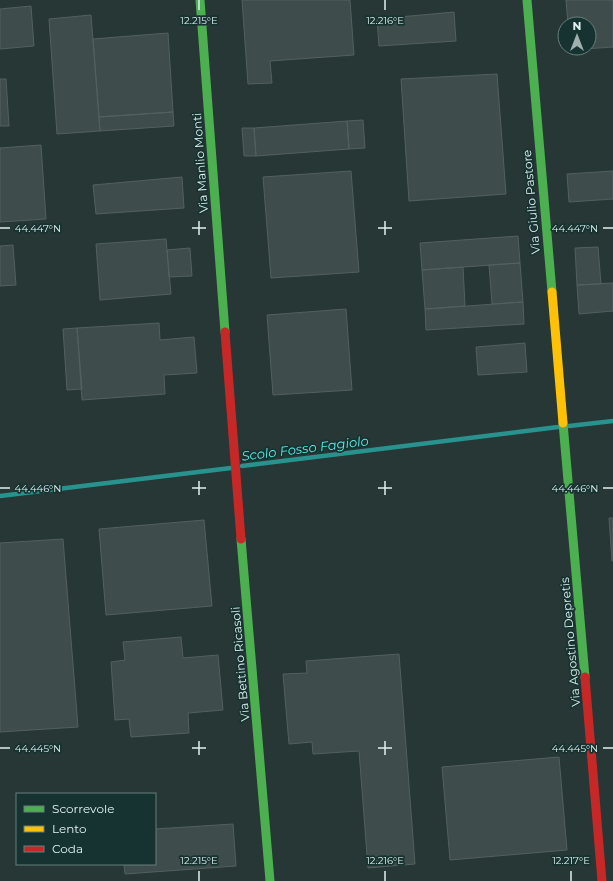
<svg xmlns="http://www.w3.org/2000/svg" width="613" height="881" font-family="Montserrat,sans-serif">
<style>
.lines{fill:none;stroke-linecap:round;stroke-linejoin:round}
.stream{stroke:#28938e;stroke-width:4.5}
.building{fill:#3e4d4c;stroke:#53605f}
.fast{stroke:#4caf50;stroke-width:9}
.slow{stroke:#ffc107;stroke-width:9}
.jam{stroke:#c62828;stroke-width:9}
.ticks{fill:none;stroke:#e0f1ef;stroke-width:1.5}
.labels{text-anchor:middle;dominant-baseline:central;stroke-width:3.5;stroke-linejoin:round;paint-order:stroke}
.street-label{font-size:12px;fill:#e0f1ef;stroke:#163331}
.water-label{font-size:13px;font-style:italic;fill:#5cebe4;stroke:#163331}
.ticks-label{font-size:10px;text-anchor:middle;fill:#e0f1ef;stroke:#163331;stroke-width:3.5;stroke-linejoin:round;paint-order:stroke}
</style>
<rect width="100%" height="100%" fill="#263736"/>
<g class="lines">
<path class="stream" d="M569,426L613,421
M242,466L558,427
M0,496L231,468"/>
</g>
<path class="building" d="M242,0H350L354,55L270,61L272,83L248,84Z
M566,0H613V47L570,50L569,48H589V24H568Z
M31,6L34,46L0,49V9Z
M454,12L456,41L379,46L377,19Z
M91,15L100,131L57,134L49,19Z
M168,33L173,112L99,117L93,39Z
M497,74L506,194L409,201L401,79Z
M0,79H6L9,126H0Z
M173,112L174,126L100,131L99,117Z
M363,120L365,148L349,149L347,121Z
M347,121L349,149L256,156L254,128Z
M242,128H254L256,156H244Z
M41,145L46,219L0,222V148Z
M351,171L359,272L271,278L263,177Z
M613,171V199L569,202L567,174Z
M182,177L184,208L96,214L93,185Z
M518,236L520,263L422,270L420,243Z
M166,239L171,294L100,300L96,244Z
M13,245L16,285L0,286V246Z
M598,247L601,284L577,285L575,248Z
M190,248L192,276L169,277L167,250Z
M520,263L523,302L492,304L489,265Z
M463,267L465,306L425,309L422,270Z
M613,283V311L579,314L577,285Z
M523,302L524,324L426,330L425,309Z
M346,309L352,390L273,395L267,315Z
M159,323L160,340L194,337L197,373L164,375L165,394L82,400L77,328Z
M77,328L82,389L67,390L63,329Z
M525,343L527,372L478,375L476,347Z
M609,518H613V561H612Z
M204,520L212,606L106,615L99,529Z
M63,539L78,727L0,732V543Z
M181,637L183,658L218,655L223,710L188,713L189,733L131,737L129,719L115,720L111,662L125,660L123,642Z
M399,654L415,864L368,868L359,751L313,754L312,742L289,744L283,674L307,673L306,661Z
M559,757L567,850L450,860L442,767Z
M233,824L236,866L125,874L124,864H155V829Z"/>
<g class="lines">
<path class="fast" d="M200,0L225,332
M527,0L552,292
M563,423L585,677
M241,539L270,881"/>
<path class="slow" d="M552,292L563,423"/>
<path class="jam" d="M225,332L241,539
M585,677L602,881"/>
</g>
<path class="ticks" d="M199,0V10M385,0V10M199,221V235M385,221V235M0,228H10M192,228H206M378,228H392M603,228H613M199,481V495M385,481V495M0,488H10M192,488H206M378,488H392M603,488H613M199,741V755M385,741V755M0,748H10M192,748H206M378,748H392M603,748H613M199,871V881M385,871V881M571,871V881"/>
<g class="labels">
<g class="street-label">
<text transform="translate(200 163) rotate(-94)">Via Manlio Monti</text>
<text transform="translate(531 202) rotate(-95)">Via Giulio Pastore</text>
<text transform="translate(570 642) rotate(-95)">Via Agostino Depretis</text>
<text transform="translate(240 664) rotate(-95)">Via Bettino Ricasoli</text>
</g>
<g class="water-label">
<text transform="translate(305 448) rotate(-7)">Scolo Fosso Fagiolo</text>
</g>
</g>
<g class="ticks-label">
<text x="199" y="24">12.215°E</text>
<text x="385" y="24">12.216°E</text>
<text x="38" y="232">44.447°N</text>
<text x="575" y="232">44.447°N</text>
<text x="38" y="492">44.446°N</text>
<text x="575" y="492">44.446°N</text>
<text x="38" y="752">44.445°N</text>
<text x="575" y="752">44.445°N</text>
<text x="199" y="864">12.215°E</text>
<text x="385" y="864">12.216°E</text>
<text x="571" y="864">12.217°E</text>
</g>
<rect x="16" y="793" width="140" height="72" fill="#163331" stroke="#677f7d"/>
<rect x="24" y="806" width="20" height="6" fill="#4caf50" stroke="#677f7d"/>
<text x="52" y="813" font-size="12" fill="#e0f1ef">Scorrevole</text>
<rect x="24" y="826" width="20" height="6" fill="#ffc107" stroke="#677f7d"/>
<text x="52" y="833" font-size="12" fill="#e0f1ef">Lento</text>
<rect x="24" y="846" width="20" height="6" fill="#c62828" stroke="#677f7d"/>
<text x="52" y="853" font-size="12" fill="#e0f1ef">Coda</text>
<g transform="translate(577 36)"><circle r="19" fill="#163331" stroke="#677f7d"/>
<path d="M0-3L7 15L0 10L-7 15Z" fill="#9fb0ae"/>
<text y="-6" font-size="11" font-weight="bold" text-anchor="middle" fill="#e0f1ef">N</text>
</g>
</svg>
